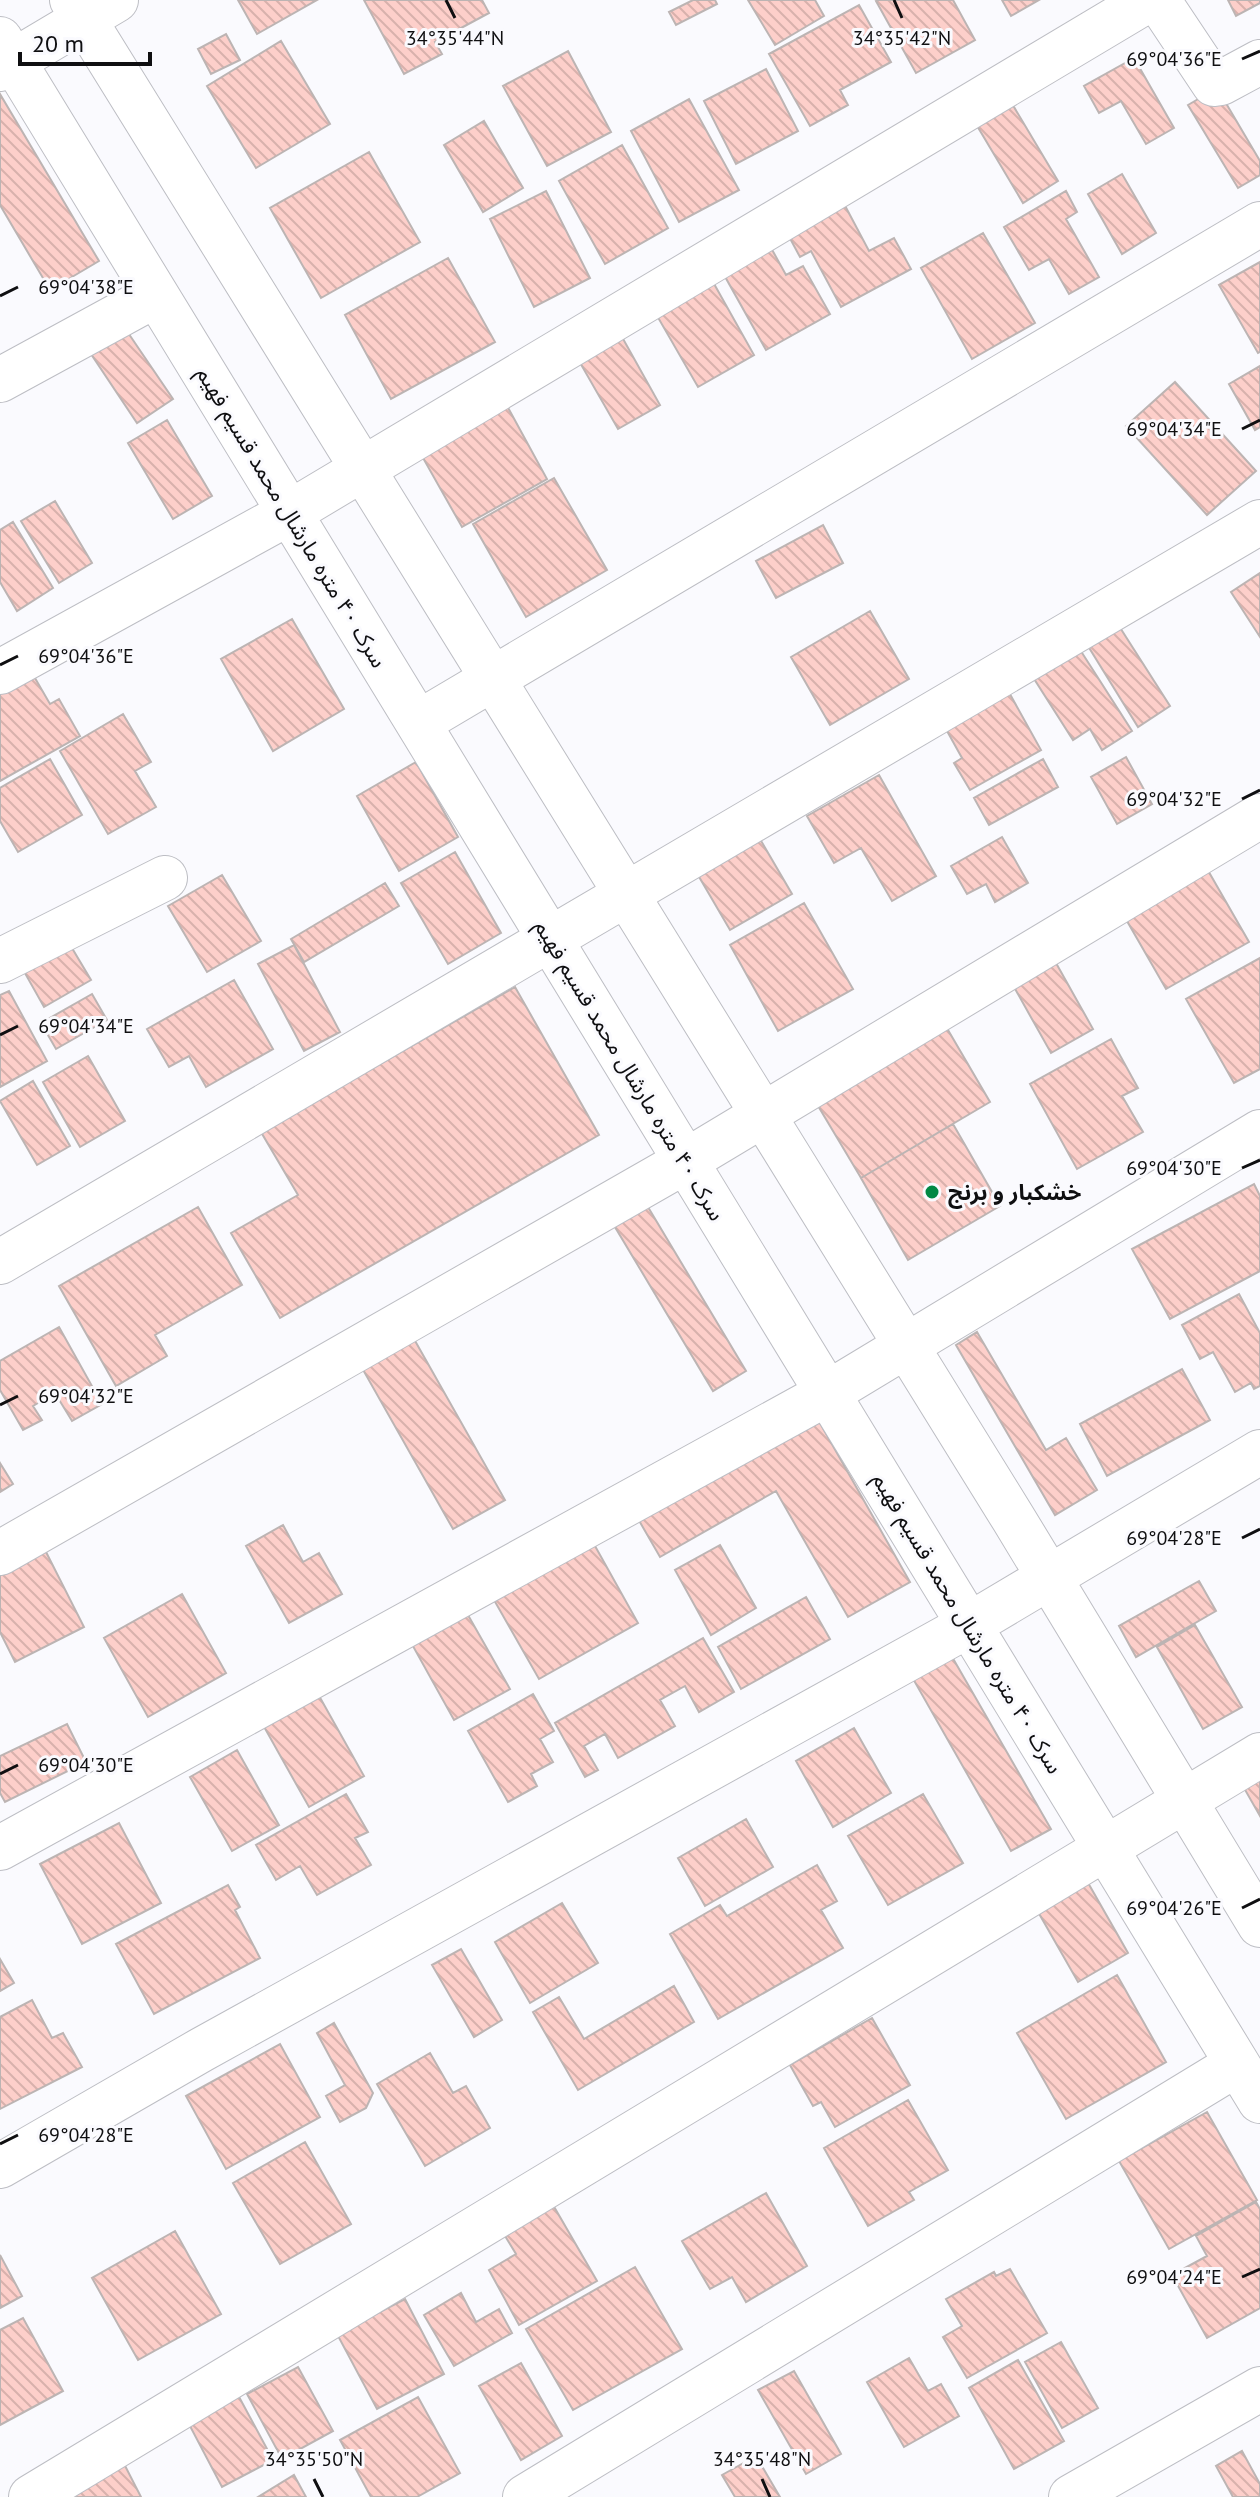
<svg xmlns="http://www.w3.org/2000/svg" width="1260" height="2497" font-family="'PT Sans','Noto Sans Arabic',sans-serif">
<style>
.building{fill:url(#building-back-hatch);stroke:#bcb4b3;stroke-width:2}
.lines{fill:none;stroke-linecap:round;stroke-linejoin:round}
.minor-casing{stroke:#bdbec4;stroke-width:46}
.minor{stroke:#fff;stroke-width:44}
.ticks{fill:none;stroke:#0f0f11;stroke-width:3}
.poi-dot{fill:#028844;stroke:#fafafe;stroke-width:3}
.labels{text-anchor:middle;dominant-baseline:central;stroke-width:6;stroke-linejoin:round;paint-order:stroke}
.street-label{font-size:22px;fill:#0f0f11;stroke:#fafafe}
.poi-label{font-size:22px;font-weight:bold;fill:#0f0f11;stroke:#fafafe;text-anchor:start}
.ticks-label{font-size:20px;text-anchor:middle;fill:#0f0f11;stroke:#fafafe;stroke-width:6;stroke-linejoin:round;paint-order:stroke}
</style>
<defs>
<pattern id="building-back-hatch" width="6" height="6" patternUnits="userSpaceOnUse" patternTransform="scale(2)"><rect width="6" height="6" fill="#fdcfca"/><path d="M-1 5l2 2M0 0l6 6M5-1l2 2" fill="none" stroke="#d8b1ac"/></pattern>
</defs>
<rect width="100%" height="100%" fill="#fafafe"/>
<path class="building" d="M238,0H317L257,34Z
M364,0H482L489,13L435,42L442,54L404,74Z
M693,0H715L717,4L676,25L669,12Z
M748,0H815L824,16L775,45Z
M879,0H953L975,40L916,73L876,1Z
M1002,0H1039L1011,16Z
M1228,0H1260V3L1236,16Z
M859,5L891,62L840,90L848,105L810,126L769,54Z
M226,34L240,60L211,74L198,49Z
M281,41L330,124L256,168L207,86Z
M568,51L611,132L547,166L503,86Z
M1134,58L1174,128L1146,144L1121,101L1099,113L1084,86Z
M766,69L798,131L736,164L704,101Z
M1217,88L1260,161V175L1238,188L1188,105Z
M0,94L99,261L50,290L0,205Z
M689,99L739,190L679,222L631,131Z
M1011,102L1058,181L1023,203L976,124Z
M484,121L523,188L483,212L444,145Z
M622,145L668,228L605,264L559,181Z
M369,152L420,242L321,298L270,208Z
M1122,174L1156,233L1122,254L1088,194Z
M546,191L590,278L534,307L490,219Z
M1066,191L1077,212L1066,219L1099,277L1069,294L1049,259L1029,270L1004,227Z
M842,200L869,251L894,238L911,269L841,307L811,251L800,257L786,231Z
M983,233L1035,323L972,359L921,268Z
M770,246L786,275L803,266L830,314L766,350L723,273Z
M448,258L495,342L391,399L345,315Z
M1260,262V352L1258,353L1219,285Z
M713,282L754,355L698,387L656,314Z
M118,318L173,399L137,423L83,342Z
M622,337L660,405L618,429L579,361Z
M1260,366V427L1255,430L1229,384Z
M1175,382L1256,471L1207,515L1126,426Z
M500,393L547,479L462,527L414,442Z
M167,420L212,496L173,519L128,443Z
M554,478L607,570L526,617L473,524Z
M55,501L92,563L59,583L21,521Z
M13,522L53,588L17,611L0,582V530Z
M823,525L843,563L776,598L756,561Z
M1260,573V637L1231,592Z
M870,611L909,679L830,725L791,657Z
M292,619L344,709L273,751L221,659Z
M1119,626L1170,706L1138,727L1088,646Z
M1077,645L1132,731L1102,750L1090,729L1073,740L1031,674Z
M28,666L50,704L59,699L80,736L0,781V683Z
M1001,678L1041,750L970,790L954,763L962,758L937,713Z
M123,714L151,762L135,771L156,807L108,834L60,751Z
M1126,757L1152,804L1117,824L1091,777Z
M50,759L82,815L18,852L0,821V788Z
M1043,759L1058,787L989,825L974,798Z
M416,762L458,837L399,871L357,796Z
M879,775L936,876L892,901L861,848L834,863L807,816Z
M1002,837L1028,883L995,902L986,884L967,894L951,866Z
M760,839L792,894L730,930L698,875Z
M455,852L501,933L448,964L401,883Z
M1206,867L1249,942L1166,989L1123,914Z
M222,875L261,941L207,972L168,906Z
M385,883L399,906L304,962L291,939Z
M804,903L853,989L778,1031L730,945Z
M63,933L91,980L44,1007L17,959Z
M294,945L340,1032L304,1051L258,964Z
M1260,958V1069L1234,1083L1186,999Z
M1056,963L1093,1029L1051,1053L1014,987Z
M234,980L273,1049L206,1087L189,1056L169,1067L147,1029Z
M515,987L599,1135L280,1318L231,1233L298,1195L261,1132Z
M9,991L47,1061L0,1087V995Z
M92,994L107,1020L56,1049L41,1023Z
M941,1018L990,1102L861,1178L811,1094Z
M1111,1039L1138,1088L1122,1096L1143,1132L1077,1169L1030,1084Z
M88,1056L125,1121L80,1147L43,1082Z
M33,1081L70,1146L37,1165L0,1101Z
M953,1124L1000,1206L908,1260L861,1178Z
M1254,1184L1260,1196V1271L1170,1319L1132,1249Z
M642,1197L746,1371L713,1391L609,1217Z
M198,1207L242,1285L155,1335L167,1356L116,1386L59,1286Z
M1239,1294L1260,1333V1386L1254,1389L1251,1383L1235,1392L1213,1352L1200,1359L1182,1325Z
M59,1327L102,1404L72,1421L55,1393L33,1406L42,1420L23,1430L0,1390V1361Z
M977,1332L1046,1450L1066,1438L1097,1490L1055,1515L956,1345Z
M414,1339L505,1500L453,1529L362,1368Z
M1182,1369L1210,1420L1107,1476L1080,1424Z
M816,1416L910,1582L848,1617L776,1491L660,1557L637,1517Z
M0,1463L13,1484L0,1492Z
M283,1525L303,1562L319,1553L342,1594L289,1623L246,1546Z
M590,1537L638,1623L539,1679L490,1593Z
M720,1545L756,1608L711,1635L675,1570Z
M44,1548L84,1627L15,1662L0,1632V1570Z
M1199,1581L1216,1611L1136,1657L1119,1626Z
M182,1594L226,1673L148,1717L104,1638Z
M806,1597L830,1639L741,1689L718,1647Z
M464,1608L510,1689L454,1720L409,1639Z
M1195,1625L1242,1707L1203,1729L1157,1647Z
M703,1638L734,1692L699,1712L685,1686L660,1700L675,1726L618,1758L605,1734L584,1746L598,1770L585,1777L555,1723Z
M951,1655L1051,1829L1011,1851L912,1677Z
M318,1694L364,1776L309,1807L263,1725Z
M533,1694L554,1731L540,1739L553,1762L531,1774L537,1786L508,1802L468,1731Z
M67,1724L86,1762L5,1802L0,1793V1756Z
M854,1728L891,1793L833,1827L796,1761Z
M237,1750L279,1825L232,1851L190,1777Z
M1260,1770V1816L1240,1781Z
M346,1794L368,1832L355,1838L371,1865L317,1895L300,1866L276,1880L256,1845Z
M923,1794L963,1863L888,1905L848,1836Z
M746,1819L773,1867L705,1906L678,1858Z
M119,1823L161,1903L82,1944L40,1864Z
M817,1865L837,1901L821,1910L843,1948L718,2019L670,1934L720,1905L727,1916Z
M1087,1881L1128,1953L1078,1982L1037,1910Z
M228,1885L240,1907L235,1910L260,1958L154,2014L116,1944Z
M562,1903L598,1963L530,2003L495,1942Z
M461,1949L502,2020L474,2037L432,1965Z
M0,1959L14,1983L0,1991Z
M1117,1975L1166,2062L1066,2119L1017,2033Z
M674,1986L694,2022L578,2090L533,2012L559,1997L584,2039Z
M32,2000L52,2038L63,2033L82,2067L0,2109V2017Z
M872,2018L910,2085L835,2127L821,2102L813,2106L790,2065Z
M334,2023L373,2093L366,2108L340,2122L326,2096L345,2085L317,2033Z
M280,2044L320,2117L226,2169L186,2096Z
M430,2053L453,2093L466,2086L490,2128L425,2166L377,2084Z
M908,2100L948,2170L909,2192L914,2200L868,2226L824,2148Z
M1207,2112L1257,2200L1169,2249L1119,2161Z
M305,2142L351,2224L280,2264L233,2183Z
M766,2193L807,2266L746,2302L732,2277L710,2289L682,2241Z
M549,2198L597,2281L519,2325L489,2270L516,2254L499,2226Z
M1256,2202L1260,2209V2308L1207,2338L1172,2275L1207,2256L1196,2236Z
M175,2231L221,2314L138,2360L92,2278Z
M0,2255L22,2296L0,2308Z
M635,2267L682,2349L573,2410L526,2329Z
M1010,2269L1047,2333L967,2378L943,2337L962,2326L946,2299L994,2272L996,2276Z
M461,2293L476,2322L499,2309L512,2333L454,2366L424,2315Z
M405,2299L444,2374L377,2409L337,2334Z
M23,2318L63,2391L0,2425V2330Z
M1061,2342L1098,2408L1062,2428L1025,2362Z
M909,2358L928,2391L941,2384L959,2416L904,2447L867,2382Z
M1018,2360L1064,2441L1014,2469L969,2388Z
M521,2363L562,2436L521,2460L479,2386Z
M298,2367L333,2431L282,2459L247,2394Z
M794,2371L841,2454L806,2474L758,2390Z
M231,2382L273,2460L222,2487L181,2409Z
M418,2397L460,2473L417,2497H371L340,2440Z
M1242,2451L1260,2484V2497H1233L1216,2466Z
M119,2454L141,2497H35Z
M756,2456L780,2497H735L722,2475Z
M294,2475L306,2497H258Z"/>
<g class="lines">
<defs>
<path id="minor" d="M72,0L1013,1518L1260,1925
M1158,0L1214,84L1221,83L1260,62
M0,39L1260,2101
M0,69L116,0
M0,380L156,295
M0,672L289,513L1148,0
M418,723L1260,224
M0,961L165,878
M0,1262L1260,522
M0,1553L686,1161L1260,816
M0,1848L828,1393L1260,1132
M0,2166L201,2050L969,1625L1260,1452
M31,2497L1260,1755
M525,2497L1237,2064
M1071,2497L1260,2389"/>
</defs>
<use href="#minor" class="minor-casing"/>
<use href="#minor" class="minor"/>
</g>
<path class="ticks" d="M446,0L455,18M894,0L902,18M1242,59L1260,51M0,296L18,287M1242,429L1260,420M0,665L18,656M1242,799L1260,790M0,1035L18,1026M1242,1168L1260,1160M0,1405L18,1396M1242,1538L1260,1529M0,1774L18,1765M1242,1908L1260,1899M0,2144L18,2135M1242,2277L1260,2269M314,2479L323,2497M762,2479L770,2497"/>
<circle class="poi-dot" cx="932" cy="1192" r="8"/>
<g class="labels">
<g class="street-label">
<text transform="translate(292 517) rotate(59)">سرک ۴۰ متره مارشال محمد قسیم فهیم</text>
<text transform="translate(630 1070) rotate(59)">سرک ۴۰ متره مارشال محمد قسیم فهیم</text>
<text transform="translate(968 1623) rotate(59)">سرک ۴۰ متره مارشال محمد قسیم فهیم</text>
</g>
<g class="poi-label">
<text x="948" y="1192">خشکبار و برنج</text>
</g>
</g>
<g class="ticks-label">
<text x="902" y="45">34°35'42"N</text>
<text x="455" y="45">34°35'44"N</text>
<text x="1174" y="66">69°04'36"E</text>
<text x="86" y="294">69°04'38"E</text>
<text x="1174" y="436">69°04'34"E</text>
<text x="86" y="663">69°04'36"E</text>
<text x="1174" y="806">69°04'32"E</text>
<text x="86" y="1033">69°04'34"E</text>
<text x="1174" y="1175">69°04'30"E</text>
<text x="86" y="1403">69°04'32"E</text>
<text x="1174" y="1545">69°04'28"E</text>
<text x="86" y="1772">69°04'30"E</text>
<text x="1174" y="1915">69°04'26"E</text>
<text x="86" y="2142">69°04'28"E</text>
<text x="1174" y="2284">69°04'24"E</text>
<text x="314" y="2466">34°35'50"N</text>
<text x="762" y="2466">34°35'48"N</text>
</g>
<path d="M20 52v12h130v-12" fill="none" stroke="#0f0f11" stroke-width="4"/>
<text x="32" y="52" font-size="24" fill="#0f0f11" stroke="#fafafe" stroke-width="6" paint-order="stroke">20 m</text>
</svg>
